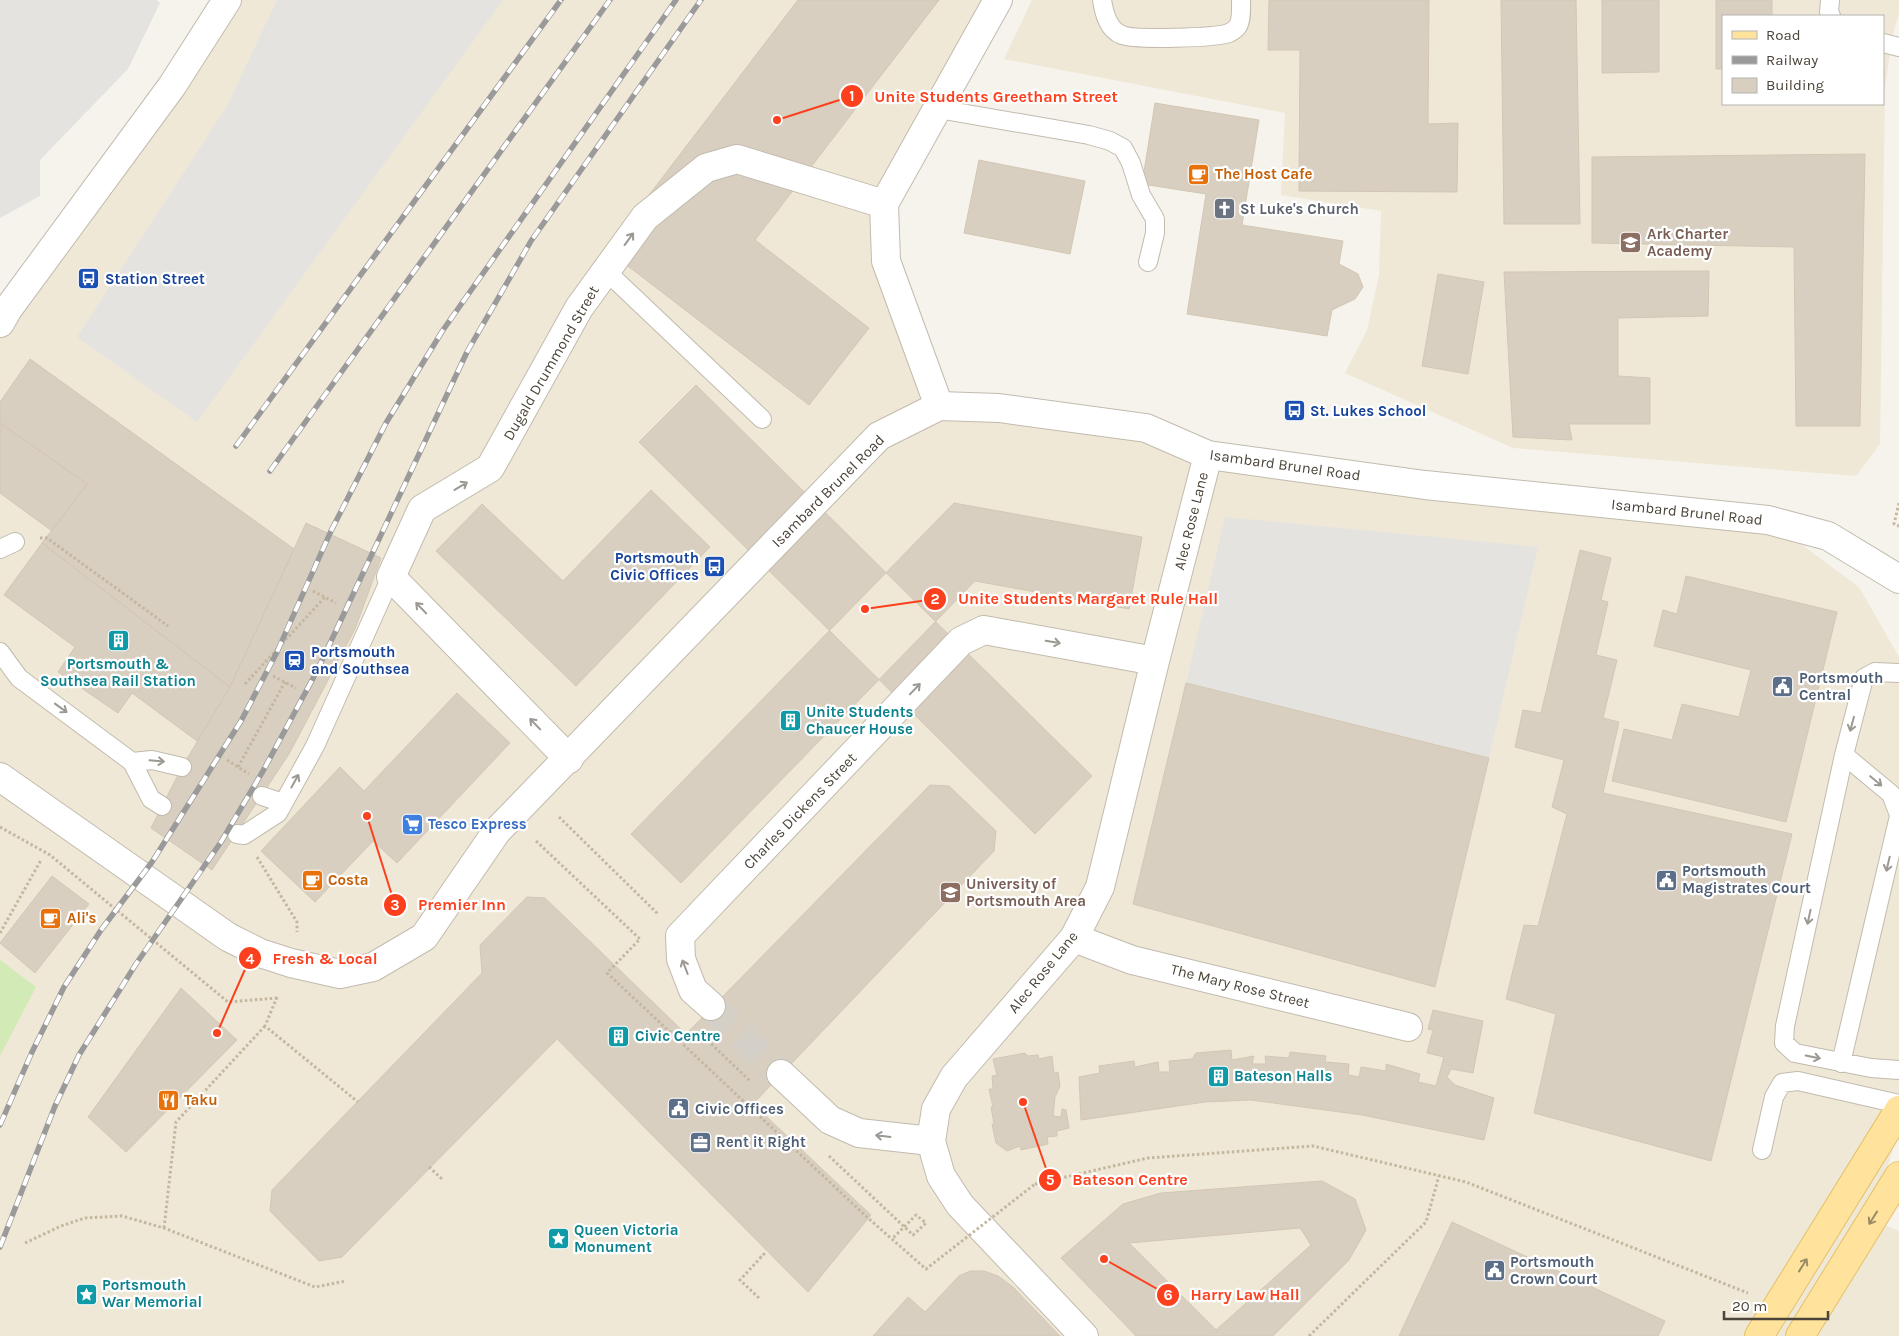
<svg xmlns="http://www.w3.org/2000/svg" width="1899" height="1336" font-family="Karla,sans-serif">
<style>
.education{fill:#efe8d6;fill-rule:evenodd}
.green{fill:#d2eab5}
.parking{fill:#e5e3e0}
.building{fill:#d8cfc1;stroke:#d3c7b4;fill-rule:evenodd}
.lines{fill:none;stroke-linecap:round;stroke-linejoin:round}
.minor-tunnel{stroke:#d4d0c8;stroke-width:28;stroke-dasharray:28 14;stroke-linecap:butt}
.service-casing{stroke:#c2bbae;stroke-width:20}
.minor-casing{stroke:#c2bbae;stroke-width:30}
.tertiary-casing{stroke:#c2bbae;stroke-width:30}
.primary-casing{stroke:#e6c16a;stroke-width:30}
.path{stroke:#c4b79f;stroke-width:3;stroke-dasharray:2.5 2.5;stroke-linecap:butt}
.service{stroke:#fff;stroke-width:18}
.minor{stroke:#fff;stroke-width:28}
.tertiary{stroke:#fff;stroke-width:28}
.primary{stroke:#ffe39c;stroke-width:28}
.rail-casing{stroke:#9a9a9a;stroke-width:5.5}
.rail{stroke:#fff;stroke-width:4;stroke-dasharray:11;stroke-linecap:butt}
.path-bridge{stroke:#c4b79f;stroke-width:3;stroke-dasharray:2.5 2.5;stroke-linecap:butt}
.oneway{stroke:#9c9892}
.oneway2{stroke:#9c8c66}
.labels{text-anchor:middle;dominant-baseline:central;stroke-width:4.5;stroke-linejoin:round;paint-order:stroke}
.food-label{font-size:15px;font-weight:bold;fill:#c56008;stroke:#fff;text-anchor:start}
.worship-label{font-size:15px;font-weight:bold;fill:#5b616d;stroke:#fff;text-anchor:start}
.education-label{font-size:15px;font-weight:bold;fill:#785e54;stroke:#fff;text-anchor:start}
.transit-label{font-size:15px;font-weight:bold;fill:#164399;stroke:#fff;text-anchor:start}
.street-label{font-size:15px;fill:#4b4439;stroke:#fff}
.culture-label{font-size:15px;font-weight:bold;fill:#0d838f;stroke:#fff;text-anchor:start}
.service-label{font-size:15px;font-weight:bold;fill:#4e5e75;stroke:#fff;text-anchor:start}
.shop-label{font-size:15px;font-weight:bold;fill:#366cbe;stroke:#fff;text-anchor:start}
.leader{fill:none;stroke:#fc3f1d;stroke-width:2}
.callout-dot{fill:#fc3f1d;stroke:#fff;stroke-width:2}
.mark-label{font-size:15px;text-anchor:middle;font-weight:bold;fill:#fff}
.callout-label{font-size:16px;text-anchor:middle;font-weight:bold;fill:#fc3f1d;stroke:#fff;stroke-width:4.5;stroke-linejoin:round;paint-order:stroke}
</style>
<rect width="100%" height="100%" fill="#f6f3ec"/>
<path class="education" d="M227,0H994L884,204L939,406L1000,403L1208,455L1768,520L1859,587L1899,657V1128L1872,1220L1899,1231V1336H0V323Z
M1032,0H1899V13L1892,38L1885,88L1880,444L1856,476L1513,448L1345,373L1367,330L1379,275L1381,211L1281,195L1285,113L1004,59ZM1723,16H1883V104H1723Z"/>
<path class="green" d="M0,960L36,987L0,1056Z"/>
<path class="parking" d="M0,0H157L160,3L128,69L40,160V196L0,218Z
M277,0H503L197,422L77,337L227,106Z
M1225,517L1538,547L1489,758L1186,683Z"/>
<path class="building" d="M798,0H939L755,240L869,328L809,405L607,250Z
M1269,0H1429L1428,124L1458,123L1457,192L1299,191L1300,50H1268Z
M1501,0H1576L1580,224H1504Z
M1602,0H1659V72L1602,73Z
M1716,0H1772V16H1723V69H1716Z
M1155,103L1259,120L1242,225L1343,241L1339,264L1358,274L1363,287L1355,299L1332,310L1327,336L1187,314L1206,194L1142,184Z
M1865,154L1860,426H1796L1794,247L1592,243V157Z
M979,160L1085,181L1070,254L964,233Z
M1709,271L1708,316L1618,318V376L1650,378V424H1569L1572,440L1513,437L1504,272Z
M1438,274L1484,282L1468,374L1422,366Z
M30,359L294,549L230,687L42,543L87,484L0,423V402Z
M696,385L1092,776L1035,834L639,442Z
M0,423L87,484L52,531L0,493Z
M651,490L710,547L576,686L436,551L482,504L563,581Z
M954,503L1142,537L1129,609L975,581L681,883L631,834Z
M306,523L381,558L355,629L289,754L212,870L151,828L182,767L230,687Z
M42,543L230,687L197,741L132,693L118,713L58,672L75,647L4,595Z
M1580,550L1611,558L1601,600L1608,602L1596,655L1617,660L1603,718L1619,722L1603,793L1792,834L1711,1161L1534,1113L1556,1014L1506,999L1524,925L1538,926L1567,814L1552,807L1564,760L1515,747L1523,710L1541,713Z
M1686,576L1837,612L1786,822L1612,781L1624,729L1672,740L1682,704L1739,717L1751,670L1654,646L1663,610L1677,614Z
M1186,683L1489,758L1435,987L1133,904Z
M457,693L510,743L397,863L373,841L315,902L261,851L340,767L364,791Z
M930,785L949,786L996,831L994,851L753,1104L871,1215L808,1292L557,1039L342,1257L319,1261L270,1211L272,1190L482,973L480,945L527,897L545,898L686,1034Z
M52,876L89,904L35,973L0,943Z
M181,988L237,1040L126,1152L88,1117Z
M1433,1010L1483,1021L1473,1073L1451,1069L1447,1077L1455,1085L1494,1098L1484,1140L1362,1115L1251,1100L1205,1102L1081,1120L1079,1077L1100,1073L1099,1066L1134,1061L1135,1067L1158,1062L1159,1072H1170L1169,1061L1192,1059L1196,1053L1231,1050L1232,1060L1254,1056L1252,1064H1266L1265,1056L1289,1058L1290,1052L1326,1056L1325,1062L1349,1064L1348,1075L1359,1077L1361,1067L1386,1071V1064L1420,1074L1418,1082L1436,1086L1444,1057L1427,1053L1433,1030L1428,1029Z
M1025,1053L1028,1056L1038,1055L1039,1059L1052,1056L1054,1073L1058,1072L1060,1086L1055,1097L1053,1116L1061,1117L1062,1109L1066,1110L1069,1128L1057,1131V1136L1047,1137L1048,1144L1021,1150L1020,1146L1007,1151L996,1143L992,1124H994L991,1107H993L989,1089H993L992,1076L997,1075L993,1059Z
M1322,1181L1355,1199L1366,1230L1349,1260L1273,1336H1136L1061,1258L1123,1204L1161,1193ZM1300,1228L1311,1245L1216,1330L1129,1243Z
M1452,1222L1665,1321L1658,1336H1399Z
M970,1271H984L998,1276L1013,1287L1060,1336H873L908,1297L925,1312L959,1276Z"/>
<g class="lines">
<path class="minor-tunnel" d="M711,1006L781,1074"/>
<defs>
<path id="service" d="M1102,0C1104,13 1108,30 1122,35C1134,40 1216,38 1229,33C1231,32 1236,29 1238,26C1242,19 1241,8 1241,0
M1830,0L1829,12L1831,16
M1883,43L1899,47
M938,109L1089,135L1110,141L1123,148L1131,163L1141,195L1155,219V233L1148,262
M606,271L762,419
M0,549L15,542
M0,652L19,678L132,762L151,799L162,806
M1899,673L1875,672L1864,678L1844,755L1785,1026L1784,1043L1795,1053L1871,1068L1899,1070
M1844,755L1891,794L1899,815
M132,762L152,760L182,767
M262,796L283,803
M237,834L244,835L278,813L315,746L391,577
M1841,1063L1899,816
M1762,1150L1774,1097L1782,1083L1798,1081L1899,1104"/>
<path id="minor" d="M884,204L998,0
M884,204L886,261L939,406
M569,759L391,577L422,509L490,468L579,308L645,217L706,168L737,159L884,204
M1074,938L1132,960L1408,1027
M711,1006L693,990L681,959L680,936L961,641L984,630L1155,661
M781,1074L830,1120L859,1133L931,1141
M1084,1336L960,1205L941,1176L931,1141L936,1109L954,1077L1074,938L1100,887L1155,661L1208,455"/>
<path id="tertiary" d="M0,323L8,309L172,86L227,0
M0,777L228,937L260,953L291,963L340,974L373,967L424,937L497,831L879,436L939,406L999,408L1146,428L1208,455L1425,485L1768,520L1828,536L1899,579"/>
<path id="primary" d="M1759,1336L1899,1110
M1800,1336L1899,1176"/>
</defs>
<use href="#service" class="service-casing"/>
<use href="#minor" class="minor-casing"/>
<use href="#tertiary" class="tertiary-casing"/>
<use href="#primary" class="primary-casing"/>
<path class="path" d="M1899,503L1894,524L1899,526
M40,538H47L168,626
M313,591L336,603
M273,676L296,688
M245,684L325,597
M227,760L249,774
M238,767L285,682
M559,817L658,914
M0,827L50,855L228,1002L277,998
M257,857L297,922V932
M0,933L41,860
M277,997L265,1026L358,1102
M704,1037L750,1081
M829,1156L913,1235L926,1223L916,1215L892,1239
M429,1167L443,1180
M1035,1184L1148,1158L1313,1146L1466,1182L1748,1293
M164,1228L176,1122L265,1026
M25,1243L61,1226L85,1218L122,1216L164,1228L315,1287L346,1281
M759,1298L740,1280L764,1254L760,1258
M1309,1336L1426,1222L1439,1176"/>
<use href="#service" class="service"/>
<use href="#minor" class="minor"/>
<use href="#tertiary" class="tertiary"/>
<use href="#primary" class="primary"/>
<defs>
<path id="rail" d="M236,446L561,0
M270,471L610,0
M0,1125L32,1052L64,987L101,930L152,862L241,721L277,652L331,531L386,423L443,330L676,0
M0,1247L55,1106L79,1055L136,964L221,842L263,771L317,671L467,352L531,241L701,0"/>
</defs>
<use href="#rail" class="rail-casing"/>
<use href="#rail" class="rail"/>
<path class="path-bridge" d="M536,841L640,939L607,973L868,1218L926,1269L1035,1184"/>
</g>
<defs><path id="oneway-shaft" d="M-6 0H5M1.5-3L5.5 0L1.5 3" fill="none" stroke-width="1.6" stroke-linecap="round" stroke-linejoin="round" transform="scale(1.25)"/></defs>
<g class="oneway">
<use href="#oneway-shaft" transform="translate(629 239) rotate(-54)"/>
<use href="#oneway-shaft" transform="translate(461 486) rotate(-31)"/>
<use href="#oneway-shaft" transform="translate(421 608) rotate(-134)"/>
<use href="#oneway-shaft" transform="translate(1053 642) rotate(10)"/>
<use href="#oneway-shaft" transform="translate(915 689) rotate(-46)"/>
<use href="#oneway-shaft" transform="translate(61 708) rotate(36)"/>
<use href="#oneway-shaft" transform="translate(535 724) rotate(-134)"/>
<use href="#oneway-shaft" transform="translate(1852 724) rotate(105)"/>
<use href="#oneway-shaft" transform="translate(157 761) rotate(5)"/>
<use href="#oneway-shaft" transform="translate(295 781) rotate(-61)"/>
<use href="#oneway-shaft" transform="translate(1876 781) rotate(40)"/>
<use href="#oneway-shaft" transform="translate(1888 864) rotate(103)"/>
<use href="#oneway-shaft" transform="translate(1809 917) rotate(102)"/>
<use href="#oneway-shaft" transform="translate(685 967) rotate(-111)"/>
<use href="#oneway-shaft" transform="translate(1813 1057) rotate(12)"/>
<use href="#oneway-shaft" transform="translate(883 1136) rotate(-173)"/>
</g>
<g class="oneway2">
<use href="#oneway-shaft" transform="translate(1873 1218) rotate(122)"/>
<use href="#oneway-shaft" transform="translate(1803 1265) rotate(-58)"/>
</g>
<defs>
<symbol id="cafe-square" viewBox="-11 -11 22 22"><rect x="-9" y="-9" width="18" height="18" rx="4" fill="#e8710a" stroke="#fff"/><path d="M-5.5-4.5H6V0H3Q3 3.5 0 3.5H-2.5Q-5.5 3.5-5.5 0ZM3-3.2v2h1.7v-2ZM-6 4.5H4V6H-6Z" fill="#fff"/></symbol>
<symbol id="church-square" viewBox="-11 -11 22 22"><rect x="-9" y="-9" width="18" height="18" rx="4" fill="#6b7280" stroke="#fff"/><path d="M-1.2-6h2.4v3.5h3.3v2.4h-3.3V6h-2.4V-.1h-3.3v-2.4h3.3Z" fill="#fff"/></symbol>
<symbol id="school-square" viewBox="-11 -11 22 22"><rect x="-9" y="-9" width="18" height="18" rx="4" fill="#8d6e63" stroke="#fff"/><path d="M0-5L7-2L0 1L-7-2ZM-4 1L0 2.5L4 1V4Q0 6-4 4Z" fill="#fff"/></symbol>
<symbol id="bus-square" viewBox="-11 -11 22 22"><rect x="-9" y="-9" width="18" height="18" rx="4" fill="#1a4fb4" stroke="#fff"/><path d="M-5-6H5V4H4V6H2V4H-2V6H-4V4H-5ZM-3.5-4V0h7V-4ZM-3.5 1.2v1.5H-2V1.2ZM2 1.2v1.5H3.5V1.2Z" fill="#fff"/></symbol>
<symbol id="building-square" viewBox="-11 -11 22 22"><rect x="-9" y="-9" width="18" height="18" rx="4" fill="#0f9aa8" stroke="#fff"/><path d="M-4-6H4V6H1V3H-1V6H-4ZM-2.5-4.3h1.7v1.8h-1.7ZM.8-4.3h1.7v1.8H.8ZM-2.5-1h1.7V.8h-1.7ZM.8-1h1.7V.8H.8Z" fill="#fff"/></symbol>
<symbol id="station-square" viewBox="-11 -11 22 22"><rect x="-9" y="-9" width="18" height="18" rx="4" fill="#1a4fb4" stroke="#fff"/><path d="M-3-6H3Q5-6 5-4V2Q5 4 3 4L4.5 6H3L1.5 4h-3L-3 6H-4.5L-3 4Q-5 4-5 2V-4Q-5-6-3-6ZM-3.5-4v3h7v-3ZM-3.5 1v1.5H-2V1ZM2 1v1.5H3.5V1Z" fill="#fff"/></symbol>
<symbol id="civic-square" viewBox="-11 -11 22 22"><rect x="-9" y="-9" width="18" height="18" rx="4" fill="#5c6f8a" stroke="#fff"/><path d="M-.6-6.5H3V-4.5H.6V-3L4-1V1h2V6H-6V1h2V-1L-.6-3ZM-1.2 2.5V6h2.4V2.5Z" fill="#fff"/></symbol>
<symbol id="supermarket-square" viewBox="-11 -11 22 22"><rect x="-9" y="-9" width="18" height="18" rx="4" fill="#3f7fe0" stroke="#fff"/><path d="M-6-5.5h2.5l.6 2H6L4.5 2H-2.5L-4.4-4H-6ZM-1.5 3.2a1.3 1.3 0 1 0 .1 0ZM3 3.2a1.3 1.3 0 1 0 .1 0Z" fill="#fff"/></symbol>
<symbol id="university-square" viewBox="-11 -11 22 22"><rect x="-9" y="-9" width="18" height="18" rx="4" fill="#8d6e63" stroke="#fff"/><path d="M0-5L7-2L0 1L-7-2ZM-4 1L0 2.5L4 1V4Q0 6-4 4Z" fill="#fff"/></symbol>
<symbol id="restaurant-square" viewBox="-11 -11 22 22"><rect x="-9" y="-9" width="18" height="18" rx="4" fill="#e8710a" stroke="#fff"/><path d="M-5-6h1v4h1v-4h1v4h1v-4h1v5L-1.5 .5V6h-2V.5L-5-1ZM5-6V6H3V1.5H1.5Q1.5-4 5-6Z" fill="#fff"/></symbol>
<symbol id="office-square" viewBox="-11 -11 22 22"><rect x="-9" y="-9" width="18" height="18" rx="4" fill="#5c6f8a" stroke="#fff"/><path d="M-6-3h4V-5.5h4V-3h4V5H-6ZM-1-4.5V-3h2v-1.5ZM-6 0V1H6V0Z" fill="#fff"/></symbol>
<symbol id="sight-square" viewBox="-11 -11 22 22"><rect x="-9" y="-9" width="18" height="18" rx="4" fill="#0f9aa8" stroke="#fff"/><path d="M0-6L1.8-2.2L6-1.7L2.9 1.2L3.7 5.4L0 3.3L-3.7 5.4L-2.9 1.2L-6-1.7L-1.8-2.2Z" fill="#fff"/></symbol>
</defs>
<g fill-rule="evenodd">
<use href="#cafe-square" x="1186" y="162" width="25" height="25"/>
<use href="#church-square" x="1212" y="196" width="25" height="25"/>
<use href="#school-square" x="1618" y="230" width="25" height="25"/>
<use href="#bus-square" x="76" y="266" width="25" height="25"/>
<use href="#bus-square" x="1282" y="398" width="25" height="25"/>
<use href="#bus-square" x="702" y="554" width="25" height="25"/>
<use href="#building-square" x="106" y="628" width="25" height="25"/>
<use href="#station-square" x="282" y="648" width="25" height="25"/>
<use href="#civic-square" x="1770" y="674" width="25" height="25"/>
<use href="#building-square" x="778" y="708" width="25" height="25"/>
<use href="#supermarket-square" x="400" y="812" width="25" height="25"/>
<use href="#cafe-square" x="300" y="868" width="25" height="25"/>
<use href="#civic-square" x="1654" y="868" width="25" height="25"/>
<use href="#university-square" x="938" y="880" width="25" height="25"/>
<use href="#cafe-square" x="38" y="906" width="25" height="25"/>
<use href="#building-square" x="606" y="1024" width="25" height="25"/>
<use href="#building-square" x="1206" y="1064" width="25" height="25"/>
<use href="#restaurant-square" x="156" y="1088" width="25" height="25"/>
<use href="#civic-square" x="666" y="1096" width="25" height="25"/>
<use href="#office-square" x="688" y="1130" width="25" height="25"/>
<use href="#sight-square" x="546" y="1226" width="25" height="25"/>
<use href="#civic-square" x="1482" y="1258" width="25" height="25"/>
<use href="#sight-square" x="74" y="1282" width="25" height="25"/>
</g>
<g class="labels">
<g class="food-label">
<text x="1215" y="174">The Host Cafe</text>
<text x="328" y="880">Costa</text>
<text x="67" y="918">Ali's</text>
<text x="184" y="1100">Taku</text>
</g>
<g class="worship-label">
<text x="1240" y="209">St Luke's Church</text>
</g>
<g class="education-label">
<text x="1647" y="234">Ark Charter<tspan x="1647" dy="17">Academy</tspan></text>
<text x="966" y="884">University of<tspan x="966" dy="17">Portsmouth Area</tspan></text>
</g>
<g class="transit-label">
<text x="105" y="279">Station Street</text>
<text x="1310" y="411">St. Lukes School</text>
<text x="699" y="558" text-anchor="end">Portsmouth<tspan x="699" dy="17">Civic Offices</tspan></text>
<text x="311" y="652">Portsmouth<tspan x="311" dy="17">and Southsea</tspan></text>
</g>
<g class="street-label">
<text transform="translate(551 363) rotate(-60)">Dugald Drummond Street</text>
<text transform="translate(1285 465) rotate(8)">Isambard Brunel Road</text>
<text transform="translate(828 491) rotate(-45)">Isambard Brunel Road</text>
<text transform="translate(1687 512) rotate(6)">Isambard Brunel Road</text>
<text transform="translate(1191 521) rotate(-76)">Alec Rose Lane</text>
<text transform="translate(800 811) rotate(-46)">Charles Dickens Street</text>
<text transform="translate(1043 972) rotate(-51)">Alec Rose Lane</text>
<text transform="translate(1240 986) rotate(14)">The Mary Rose Street</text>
</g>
<g class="culture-label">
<text x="118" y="664" text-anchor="middle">Portsmouth &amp;<tspan x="118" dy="17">Southsea Rail Station</tspan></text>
<text x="806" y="712">Unite Students<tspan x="806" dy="17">Chaucer House</tspan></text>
<text x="635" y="1036">Civic Centre</text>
<text x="1234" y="1076">Bateson Halls</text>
<text x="574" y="1230">Queen Victoria<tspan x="574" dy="17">Monument</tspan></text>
<text x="102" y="1285">Portsmouth<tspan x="102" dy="17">War Memorial</tspan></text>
</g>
<g class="service-label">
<text x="1799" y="678">Portsmouth<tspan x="1799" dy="17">Central</tspan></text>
<text x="1682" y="871">Portsmouth<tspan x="1682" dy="17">Magistrates Court</tspan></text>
<text x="695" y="1109">Civic Offices</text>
<text x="716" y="1142">Rent it Right</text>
<text x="1510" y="1262">Portsmouth<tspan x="1510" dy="17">Crown Court</tspan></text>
</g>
<g class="shop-label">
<text x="428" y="824">Tesco Express</text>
</g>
</g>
<path class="leader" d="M777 120L852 96M865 609L935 599M367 816L395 905M217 1033L250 958M1023 1102L1050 1180M1104 1259L1168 1295"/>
<g class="callout-dot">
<circle cx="777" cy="120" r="5"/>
<circle cx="865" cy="609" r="5"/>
<circle cx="367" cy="816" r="5"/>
<circle cx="217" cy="1033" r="5"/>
<circle cx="1023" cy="1102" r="5"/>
<circle cx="1104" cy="1259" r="5"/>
<circle cx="852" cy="96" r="12"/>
<circle cx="935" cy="599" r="12"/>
<circle cx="395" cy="905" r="12"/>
<circle cx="250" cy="958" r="12"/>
<circle cx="1050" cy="1180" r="12"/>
<circle cx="1168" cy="1295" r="12"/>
</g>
<g class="mark-label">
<text x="852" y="101">1</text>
<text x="935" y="604">2</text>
<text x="395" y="910">3</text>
<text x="250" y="964">4</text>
<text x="1050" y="1185">5</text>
<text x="1168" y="1300">6</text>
</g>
<g class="callout-label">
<text x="996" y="102">Unite Students Greetham Street</text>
<text x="1088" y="604">Unite Students Margaret Rule Hall</text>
<text x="462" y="910">Premier Inn</text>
<text x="325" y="964">Fresh &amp; Local</text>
<text x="1130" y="1185">Bateson Centre</text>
<text x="1245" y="1300">Harry Law Hall</text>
</g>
<rect x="1722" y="15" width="162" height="90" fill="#ffffff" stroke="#b7b4b0"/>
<rect x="1732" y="31" width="25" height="8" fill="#ffe39c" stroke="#b7b4b0"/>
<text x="1766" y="40" font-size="15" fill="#4b4439">Road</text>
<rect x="1732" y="56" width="25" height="8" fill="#9a9a9a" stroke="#b7b4b0"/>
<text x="1766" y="65" font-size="15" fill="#4b4439">Railway</text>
<rect x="1732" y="78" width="25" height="15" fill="#d8cfc1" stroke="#b7b4b0"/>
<text x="1766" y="90" font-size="15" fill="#4b4439">Building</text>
<path d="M1724 1311v8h104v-8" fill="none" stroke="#4b4439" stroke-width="2.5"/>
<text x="1732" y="1311" font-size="15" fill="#4b4439" stroke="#ffffff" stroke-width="4" paint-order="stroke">20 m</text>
</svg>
